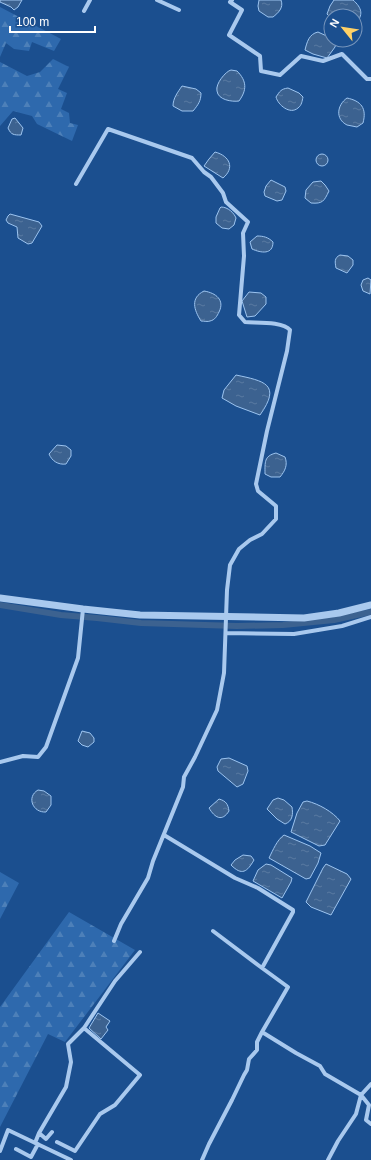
<svg xmlns="http://www.w3.org/2000/svg" width="371" height="1160" font-family="Helvetica,sans-serif">
<style>
.forest{fill:url(#forest-firs)}
.water{fill:url(#water-ripples);stroke:#9cc4f0}
.lines{fill:none;stroke-linecap:round;stroke-linejoin:round}
.canal{stroke:#3c6290;stroke-width:6}
.minor{stroke:#a9c9ee;stroke-width:4}
.tertiary{stroke:#a9c9ee;stroke-width:7}
</style>
<defs>
<pattern id="forest-firs" width="22" height="20" patternUnits="userSpaceOnUse"><rect width="22" height="20" fill="#2e69ad"/><path d="M5 1l3.5 6h-7zM16 11l3.5 6h-7z" fill="#4d80b9"/></pattern>
<pattern id="water-ripples" width="26" height="14" patternUnits="userSpaceOnUse"><rect width="26" height="14" fill="#3c6290"/><path d="M2 4q2-2 4 0t4 0M15 11q2-2 4 0t4 0" fill="none" stroke="#597aa1"/></pattern>
</defs>
<rect width="100%" height="100%" fill="#1b4f8f"/>
<path class="forest" d="M0,7L61,39L54,51L32,42L29,51L14,49L6,43L0,57Z
M53,59L69,67L58,89L67,93L61,109L69,113L70,123L78,125L72,141L37,124L32,116L13,111L0,126V62L27,76L40,72Z
M0,872L19,883L0,919Z
M69,912L135,950L65,1042L48,1034L0,1127V1007Z"/>
<path class="water" d="M0,0H22L18,7L14,10L11,7L0,2Z
M259,0H281C284,8 278,13 273,17H268L259,11L258,6Z
M334,0H353C362,8 364,15 355,24V16H331V18L327,14L330,6Z
M318,32L331,38V40H334L336,43L335,47L327,58L313,54L305,50C307,42 309,34 318,32Z
M231,70L237,71C247,81 247,90 239,101C232,102 218,100 217,91C215,84 226,71 231,70Z
M182,86L196,89L201,93C201,101 198,105 193,111H182L173,106C173,98 178,92 182,86Z
M288,88L299,93L303,97C302,101 302,105 298,108C290,115 278,105 276,97C280,91 281,89 288,88Z
M347,98C361,101 367,108 363,123L357,127C354,126 350,126 347,125C335,119 337,105 347,98Z
M15,118L23,128L21,135C14,135 11,135 8,128L12,119Z
M215,152C230,156 235,168 223,178L204,166L209,159Z
M316 160a6 6 0 1 1 12 0a6 6 0 1 1-12 0Z
M271,180L285,187L286,191L282,200L277,201L265,196L264,192L266,186Z
M321,181L325,185L329,191C324,201 323,204 311,203L305,198L306,190L313,182Z
M221,207C228,207 234,213 236,218L234,225L229,229L222,228L216,223V217L220,208Z
M10,214L39,222L42,226L32,243L28,244L18,238L17,227L8,223L6,220L8,216Z
M257,236C263,236 268,237 273,242C273,255 261,253 252,249L250,242Z
M340,255L348,256L353,260V265L347,273L336,268C335,262 334,258 340,255Z
M368,278L371,280L370,294L363,291L361,285L363,280Z
M204,291C216,293 225,300 219,312C217,316 215,320 210,321C208,322 204,321 201,321C194,310 190,298 204,291Z
M249,292L261,293L266,297V304L255,316L247,317L242,301Z
M236,375C264,381 282,384 260,415L236,406L222,398L224,390Z
M57,445L66,446L71,450V456L66,464C58,465 52,461 49,454Z
M276,453L285,457C288,465 285,471 280,477H271L265,474C265,462 264,456 276,453Z
M82,731L90,733L94,738V742L88,747L82,745L78,741Z
M229,758L247,766L248,771L243,784L237,787L218,771L217,767L221,759Z
M38,790L44,791L51,796V805L46,812C33,813 26,797 38,790Z
M278,798L284,800L292,807C293,814 293,821 285,824L277,819L267,809L273,800Z
M219,799C226,801 228,804 229,811C222,822 215,818 209,808Z
M307,801C319,804 333,812 340,821L325,845L319,846L291,832L297,813L303,802Z
M284,835L310,846L321,853L318,863L310,878L306,879L269,858C273,850 277,840 284,835Z
M243,855L251,856L254,860C247,872 242,876 231,865L235,860Z
M266,864L271,865L292,878L291,882L282,898L253,881L258,870Z
M326,864L347,874L351,879L331,915L311,907L306,902L323,868Z
M98,1013L110,1021L106,1027L108,1030L101,1039L89,1028Z"/>
<g class="lines">
<path class="canal" d="M0,605L61,615L97,618L141,623L237,626L283,625L334,620L371,612"/>
<path class="minor" d="M157,0L179,10
M232,0L230,2L242,10L229,35L260,56L261,71L280,75L301,56L323,61L342,54L367,79H371
M84,11L90,0
M76,184L108,129L192,158L204,172L211,177L223,193L226,202L248,222L243,233L244,256L239,315L245,322C256,323 283,321 290,330L287,351L267,431L256,484L258,491L276,506V519L262,534L250,540L239,549L230,565L227,590L224,673L217,710L195,757L184,777L183,787L153,861L148,878L121,924L114,941
M226,633L294,634L342,626L371,617
M0,762L23,756L38,757L46,747L78,658L83,609
M164,835L235,878L258,888L293,910V912L262,968L288,987L262,1032L296,1053L320,1066L325,1074L361,1095L369,1105L366,1120L371,1124
M213,931L262,968
M39,1133L66,1087L71,1062L68,1044L84,1028L115,981L140,952
M57,1142L75,1151L100,1114L115,1105L140,1075L84,1028
M35,1143L39,1133L46,1139L52,1132
M16,1149L31,1157L38,1144
M0,1151L8,1130L71,1160
M202,1160L209,1144L232,1100L244,1075L247,1070L249,1059L257,1050V1042L262,1032
M328,1160L338,1141L356,1114L361,1095L371,1084"/>
<path class="tertiary" d="M0,598L83,609L140,615L304,618L339,613L371,605"/>
</g>
<g transform="translate(343 28) rotate(300)"><circle r="19" fill="#1b4f8f" stroke="#7695bc"/>
<path d="M0-3L7 15L0 10L-7 15Z" fill="#ffd166"/>
<text y="-6" font-size="11" font-weight="bold" text-anchor="middle" fill="#ffffff">N</text>
</g>
<path d="M10 26v6h85v-6" fill="none" stroke="#ffffff" stroke-width="2"/>
<text x="16" y="26" font-size="12" fill="#ffffff" stroke="#1b4f8f" stroke-width="3" paint-order="stroke">100 m</text>
</svg>
